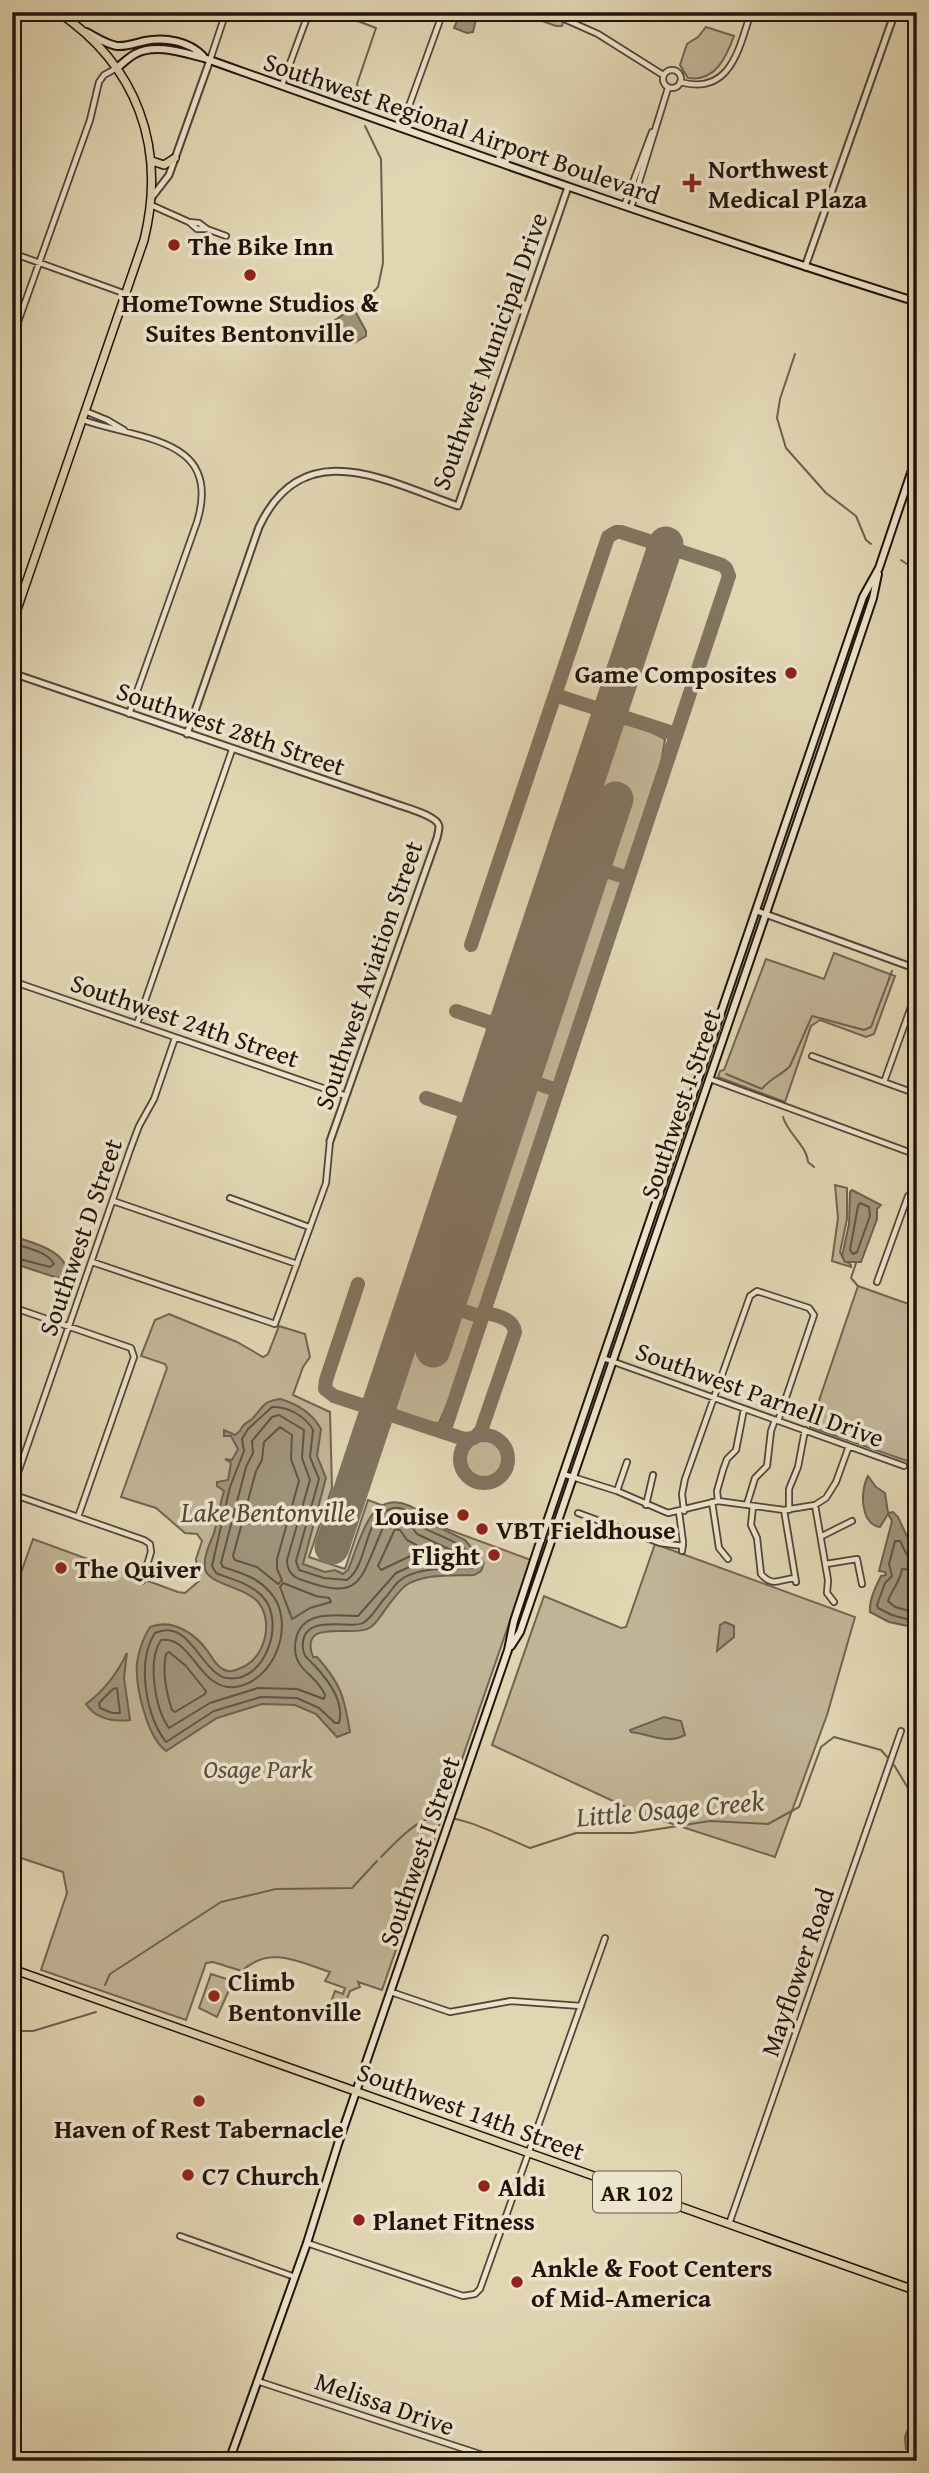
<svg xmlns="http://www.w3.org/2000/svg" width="929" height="2473" font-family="'Gentium Book Plus',serif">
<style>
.green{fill:#c1b496;stroke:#726451;stroke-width:2}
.water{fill:#a0937a;stroke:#6e604e;stroke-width:2}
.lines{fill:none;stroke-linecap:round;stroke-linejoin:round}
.shore{stroke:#615443;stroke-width:2}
.stream{stroke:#6e604e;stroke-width:2}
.taxiway{stroke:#82745f;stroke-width:14}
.runway{stroke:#82745f;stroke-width:35}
.minor-casing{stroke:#524436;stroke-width:8}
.tertiary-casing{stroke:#524436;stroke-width:9}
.secondary-casing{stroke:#22140c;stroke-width:10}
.primary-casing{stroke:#22140c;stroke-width:10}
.minor{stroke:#ece4cd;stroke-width:4.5}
.tertiary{stroke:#ece4cd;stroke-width:5}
.secondary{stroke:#ece4cd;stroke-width:6}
.primary{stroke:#e1d5b2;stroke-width:7}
.poi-dot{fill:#8f2418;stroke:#ece4cd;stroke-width:2.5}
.labels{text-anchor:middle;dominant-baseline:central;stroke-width:7;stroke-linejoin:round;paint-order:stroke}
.shield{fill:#ece4cd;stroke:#5f5246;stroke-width:2}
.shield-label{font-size:24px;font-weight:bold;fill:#22140c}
.street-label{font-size:26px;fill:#22140c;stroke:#ece4cd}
.poi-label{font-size:26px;font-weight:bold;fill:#22140c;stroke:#ece4cd;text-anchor:start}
.park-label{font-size:26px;font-style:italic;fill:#5a4c3c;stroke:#ece4cd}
.water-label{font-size:28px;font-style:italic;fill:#544738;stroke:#ece4cd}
</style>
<rect width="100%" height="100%" fill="#e1d5b2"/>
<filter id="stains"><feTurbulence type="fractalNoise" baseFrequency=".00286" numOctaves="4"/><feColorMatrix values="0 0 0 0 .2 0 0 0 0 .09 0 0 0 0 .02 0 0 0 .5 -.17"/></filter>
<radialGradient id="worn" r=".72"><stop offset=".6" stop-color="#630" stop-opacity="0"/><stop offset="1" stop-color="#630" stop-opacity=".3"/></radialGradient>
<path class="green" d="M517,12H543L559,18L561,12H566L562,26H556Z
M706,27L734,36C726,58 715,82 688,78L680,65L687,44L698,37Z
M628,724L647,730L665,739L661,764L452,1393L439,1423C424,1422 405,1420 394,1408L395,1383L612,732L617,725Z
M834,953L895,976L874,1034L866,1037L820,1020L811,1026L785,1102L718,1077L720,1071L724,1070L766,959L824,979Z
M835,1185L847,1188V1219L840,1252L844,1260L851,1265V1267L832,1261L838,1218Z
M858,1286L917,1307V1432L907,1461L810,1427Z
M169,1314L237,1342L263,1357L268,1354L279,1326L305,1334L310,1357L303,1367L293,1395L330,1412L332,1488L309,1557L345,1569L368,1500L531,1560L382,1990L358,1982L360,1987L350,1991L344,2007L331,2002L335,1991L343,1994L345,1988L325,1981L330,1972C299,1962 269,1945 242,1971L213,1962L206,1963L186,2020L41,1970L67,1893L63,1872L12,1855V1598L33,1539L178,1592L185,1593L199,1581L196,1559L202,1541L197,1534L185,1533L156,1508L121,1497L167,1368L165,1364L141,1356L155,1320Z
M465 1459a19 19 0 1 1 38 0a19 19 0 1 1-38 0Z
M655,1544L855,1617L827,1715L775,1857L639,1813L492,1745L544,1596L621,1628L626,1627Z
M211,1974L233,1981L217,2017L199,2008Z"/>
<path class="water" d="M460,14L476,19L473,32L467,33L454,28Z
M348,311H355L366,331V336L354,343L341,342L330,332L334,321Z
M852,1190L881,1205L877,1209V1219L861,1262H845L842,1256L849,1224L850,1192Z
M12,1236C33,1243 73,1251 67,1281L12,1263Z
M280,1399C298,1404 312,1413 321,1429L317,1456L326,1478L303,1564L325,1572L335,1570L343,1574L348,1570C364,1531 373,1477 425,1515L424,1520L465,1540L484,1563L481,1571L474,1575C453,1576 423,1573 405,1586C400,1590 395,1597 391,1602C384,1610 378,1622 371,1627C355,1639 298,1616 313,1657H317C341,1684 344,1696 350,1732L337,1737L316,1714L295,1705L262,1704L217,1718L166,1751C147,1737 135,1686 137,1663C139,1650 143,1638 150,1627C173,1618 196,1634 209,1653C213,1660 220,1670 228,1671C233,1672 239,1669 243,1667C265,1657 274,1621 258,1602C245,1587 208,1584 205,1569C203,1556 210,1544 214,1533C218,1519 220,1504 224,1491L217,1486V1482L228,1480L231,1463L225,1459L232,1460L238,1449L231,1436H224V1430L235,1435L240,1431C243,1423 246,1424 252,1419C264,1407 261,1402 280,1399Z
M868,1476L876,1487L885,1493L888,1513L893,1512L898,1517L917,1558V1628L889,1622L870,1612C869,1600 875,1588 881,1576L886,1575L885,1572L879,1571L892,1521L888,1514L880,1527C860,1524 860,1490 868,1476Z
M725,1622L734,1626V1637L717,1651L720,1625Z
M127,1653L124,1678L130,1720C112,1722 96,1719 86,1704C105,1690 117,1674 127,1653Z
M664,1717L681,1721L685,1735C666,1745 650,1734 631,1732L630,1730Z
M917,2406V2455L906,2449L905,2437Z"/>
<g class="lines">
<path class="shore" d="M860,1203L869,1207L870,1216L857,1252L853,1254L850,1250L858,1206Z
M12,1243C26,1248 47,1251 54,1264L50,1267L12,1257
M272,1407C288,1406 306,1417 313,1430L310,1457L319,1479L296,1561L299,1570L324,1578L347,1580C369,1564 362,1522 388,1510C408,1501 414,1522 424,1528C442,1538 469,1543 476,1565L472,1568C450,1569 416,1566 398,1582C393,1587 389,1594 384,1599C378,1606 371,1619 363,1623C351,1630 299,1611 303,1649C304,1658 310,1660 315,1666C328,1680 345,1702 339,1723H335L319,1708L297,1698L261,1697L214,1711L166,1742C146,1716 136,1661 155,1633C190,1617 201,1674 227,1678C265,1684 286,1622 263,1597C250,1583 233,1580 216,1573L212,1566L230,1487L244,1451L242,1439L248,1429Z
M279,1415L304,1430L302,1458L310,1480L287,1560C287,1571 292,1577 302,1580C358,1600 359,1585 379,1537C383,1527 385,1521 395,1517L408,1522L417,1534L455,1552L458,1557L455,1560L416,1564L396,1573L358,1616C336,1615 302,1610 296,1639C294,1648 295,1658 301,1666C309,1676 320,1682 325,1695L324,1699L297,1689L258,1688L210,1703L169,1728C155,1709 147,1660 161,1640C192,1635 199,1691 235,1687C275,1682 297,1622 270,1592C257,1577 241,1573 223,1567L221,1563L246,1467L253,1453L252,1441L272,1417Z
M280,1427L292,1435L291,1459L299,1481L277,1559V1569L282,1580L278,1584L257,1567L235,1560L233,1556L256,1471L262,1460L264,1442Z
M395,1529L400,1530L407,1540L420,1547L421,1551L381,1570L378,1566Z
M917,1561L909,1559L900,1541H895L889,1564L892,1576L885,1583L877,1605L878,1608L892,1615L917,1622
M917,1570L902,1569C900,1582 892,1589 888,1601L895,1607L917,1613
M283,1583L316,1596L329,1598L331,1602L310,1608L292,1619L280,1587Z
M169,1652L186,1666L206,1691L205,1694L175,1712L172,1710C166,1692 162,1673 166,1654Z
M117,1688L120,1713H112L100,1708L99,1703L113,1689Z"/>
<path class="stream" d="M334,12L376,28L357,84L361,100
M355,311L378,287L383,263L381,159L365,126
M795,354L780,399L777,418L786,448L826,493L856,516L866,540L871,544
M901,560L917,571
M726,1074L762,1089C770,1078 782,1075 790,1066L812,1016L864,1030L871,1027L892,971
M783,1117C788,1134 807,1146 808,1162L814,1167
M856,1263L851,1278L858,1286
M894,1765L917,1803
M381,1857C395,1843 409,1827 427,1819C450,1808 507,1839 530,1848L576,1833H633L710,1821L768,1824L799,1807L821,1747L834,1737L881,1750L888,1758
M105,1985L110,1974L221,1902L276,1889L352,1888L377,1861
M12,2031H33L96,2012"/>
<path class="taxiway" d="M555,695L676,734
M594,867L628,878
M456,1011L537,1038
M523,1079L557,1090
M426,1098L476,1115
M358,1284L326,1380L325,1389L334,1396L464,1439L474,1438L481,1431L515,1332C513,1317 496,1316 483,1312
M448,1306L482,1317
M444,1432L729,576L726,568L722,565L621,532H616L608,537L471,945
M460 1459a24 24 0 1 1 48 0a24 24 0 1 1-48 0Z"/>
<path class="runway" d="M433,1350L616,799
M332,1547L666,544"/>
<defs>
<path id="minor" d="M554,12L562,18L598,34L663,75
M210,60L226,12
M663 79a9 9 0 1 1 18 0a9 9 0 1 1-18 0Z
M680,82C731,96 739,48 751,12
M282,85L306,20L305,12
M401,128L443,12
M151,205L189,222L197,229H207L226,236
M624,206L652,132
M631,208L668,88
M189,222L199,223L207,229
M12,253L126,294
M12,339L90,120L99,82L104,75L115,69
M85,411L107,420L124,430
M83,420C139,440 223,437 197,522L129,714
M12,981L346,1096
M137,1024L232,750
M812,1056L917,1094
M710,1079L917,1155
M884,1082L917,990
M230,1198L309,1227
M113,1201L297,1264
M92,1262L275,1324L326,1183L330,1141
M877,1282L908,1196L913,1191H917
M12,1307L131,1348L134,1357L78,1517
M603,1358L904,1466
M563,1474L617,1491L668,1513L718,1501L784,1510L815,1505L826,1498L836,1482L849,1446
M12,1490L130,1150L139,1126L154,1099L175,1038
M617,1491L627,1462
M12,1494L144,1540L150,1544L151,1552L142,1581
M718,1501L717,1491L723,1470L727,1459L736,1450L744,1409
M712,1502L719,1548L728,1559
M747,1504L755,1478L767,1466L771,1431L775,1420
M646,1505L653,1475
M815,1505L828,1580L827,1593L834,1602
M753,1506L751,1525L757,1538L761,1574C773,1588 780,1579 795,1578
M784,1510L796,1582
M789,1510V1489L798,1467L805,1430
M684,1511L682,1494L685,1479L750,1296L757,1291L809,1308L814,1315L778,1421
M679,1512L683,1542L682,1551
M578,1513L660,1543L683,1546
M822,1536L852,1521
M826,1564L857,1559L862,1584
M391,1992L450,2012L511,2001L581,2006
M729,2224L901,1731
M180,2236L295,2277
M307,2243L463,2296L475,2294L480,2289L605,1938
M257,2381L501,2461"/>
<path id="tertiary" d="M152,197L169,175L210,60
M805,267L895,12
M12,673L393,803C403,807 437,815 439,826C439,830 438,834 437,838L330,1141
M187,734L259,527C303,433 386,481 458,506L568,187
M757,911L917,969"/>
<path id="secondary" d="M86,32C96,37 105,44 117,46C126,47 136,43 145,41C165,37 189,41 203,56
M117,68C123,63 129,57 135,54C156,43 183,53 204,58C440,142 677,227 917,302
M511,1646L520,1632L824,744L873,598L878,574
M229,2461L307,2243L338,2144L508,1650L514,1621L538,1548L863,597L879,568L917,455"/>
<path id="primary" d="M152,161L164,165L175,158
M12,624L144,240C167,147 137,65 58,12
M12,1969L917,2291"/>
</defs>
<use href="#minor" class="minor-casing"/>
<use href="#tertiary" class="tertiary-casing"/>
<use href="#secondary" class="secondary-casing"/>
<use href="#primary" class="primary-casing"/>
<use href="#minor" class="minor"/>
<use href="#tertiary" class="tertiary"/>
<use href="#secondary" class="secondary"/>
<use href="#primary" class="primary"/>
</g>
<g class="poi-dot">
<path d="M688.5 172.5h7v7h7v7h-7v7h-7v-7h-7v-7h7z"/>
<circle cx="174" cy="245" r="7"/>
<circle cx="250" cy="275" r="7"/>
<circle cx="791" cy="673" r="7"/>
<circle cx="463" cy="1515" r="7"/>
<circle cx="482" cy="1529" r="7"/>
<circle cx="494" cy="1555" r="7"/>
<circle cx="61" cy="1568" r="7"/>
<circle cx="214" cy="1996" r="7"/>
<circle cx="199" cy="2101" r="7"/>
<circle cx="188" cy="2175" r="7"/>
<circle cx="484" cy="2186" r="7"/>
<circle cx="359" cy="2220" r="7"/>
<circle cx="517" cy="2282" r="7"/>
</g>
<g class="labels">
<rect class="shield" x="593" y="2171.5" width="88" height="41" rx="5"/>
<g class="shield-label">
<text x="637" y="2192">AR 102</text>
</g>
<g class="street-label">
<text transform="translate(462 128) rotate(19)">Southwest Regional Airport Boulevard</text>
<text transform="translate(489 351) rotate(-70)">Southwest Municipal Drive</text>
<text transform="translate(231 728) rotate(19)">Southwest 28th Street</text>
<text transform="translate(368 975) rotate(-71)">Southwest Aviation Street</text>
<text transform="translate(185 1020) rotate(19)">Southwest 24th Street</text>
<text transform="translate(680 1104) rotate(-71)">Southwest I Street</text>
<text transform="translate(80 1237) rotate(-71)">Southwest D Street</text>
<text transform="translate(760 1394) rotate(20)">Southwest Parnell Drive</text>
<text transform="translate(419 1851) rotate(-71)">Southwest I Street</text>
<text transform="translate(797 1972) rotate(-71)">Mayflower Road</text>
<text transform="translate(471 2111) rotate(20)">Southwest 14th Street</text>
<text transform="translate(385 2403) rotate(19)">Melissa Drive</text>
</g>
<g class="poi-label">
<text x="708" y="168">Northwest<tspan x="708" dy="30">Medical Plaza</tspan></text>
<text x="188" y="245">The Bike Inn</text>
<text x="250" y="302" text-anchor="middle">HomeTowne Studios &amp;<tspan x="250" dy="30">Suites Bentonville</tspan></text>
<text x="777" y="673" text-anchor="end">Game Composites</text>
<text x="449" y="1515" text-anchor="end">Louise</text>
<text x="496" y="1529">VBT Fieldhouse</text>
<text x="480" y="1555" text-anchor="end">Flight</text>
<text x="75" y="1568">The Quiver</text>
<text x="228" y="1981">Climb<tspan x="228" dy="30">Bentonville</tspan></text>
<text x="199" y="2128" text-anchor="middle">Haven of Rest Tabernacle</text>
<text x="202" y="2175">C7 Church</text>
<text x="498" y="2186">Aldi</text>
<text x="373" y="2220">Planet Fitness</text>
<text x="531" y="2267">Ankle &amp; Foot Centers<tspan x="531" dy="30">of Mid-America</tspan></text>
</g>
<g class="park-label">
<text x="258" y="1768">Osage Park</text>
</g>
<g class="water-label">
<text x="268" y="1511">Lake Bentonville</text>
<text transform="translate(670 1808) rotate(-5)">Little Osage Creek</text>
</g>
</g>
<rect width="929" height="2473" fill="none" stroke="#e1d5b2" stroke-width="42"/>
<rect x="14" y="14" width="901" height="2445" fill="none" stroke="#22140c" stroke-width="3.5"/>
<rect x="21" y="21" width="887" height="2431" fill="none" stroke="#22140c" stroke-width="2"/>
<rect width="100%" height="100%" filter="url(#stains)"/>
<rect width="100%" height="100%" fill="url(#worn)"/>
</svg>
